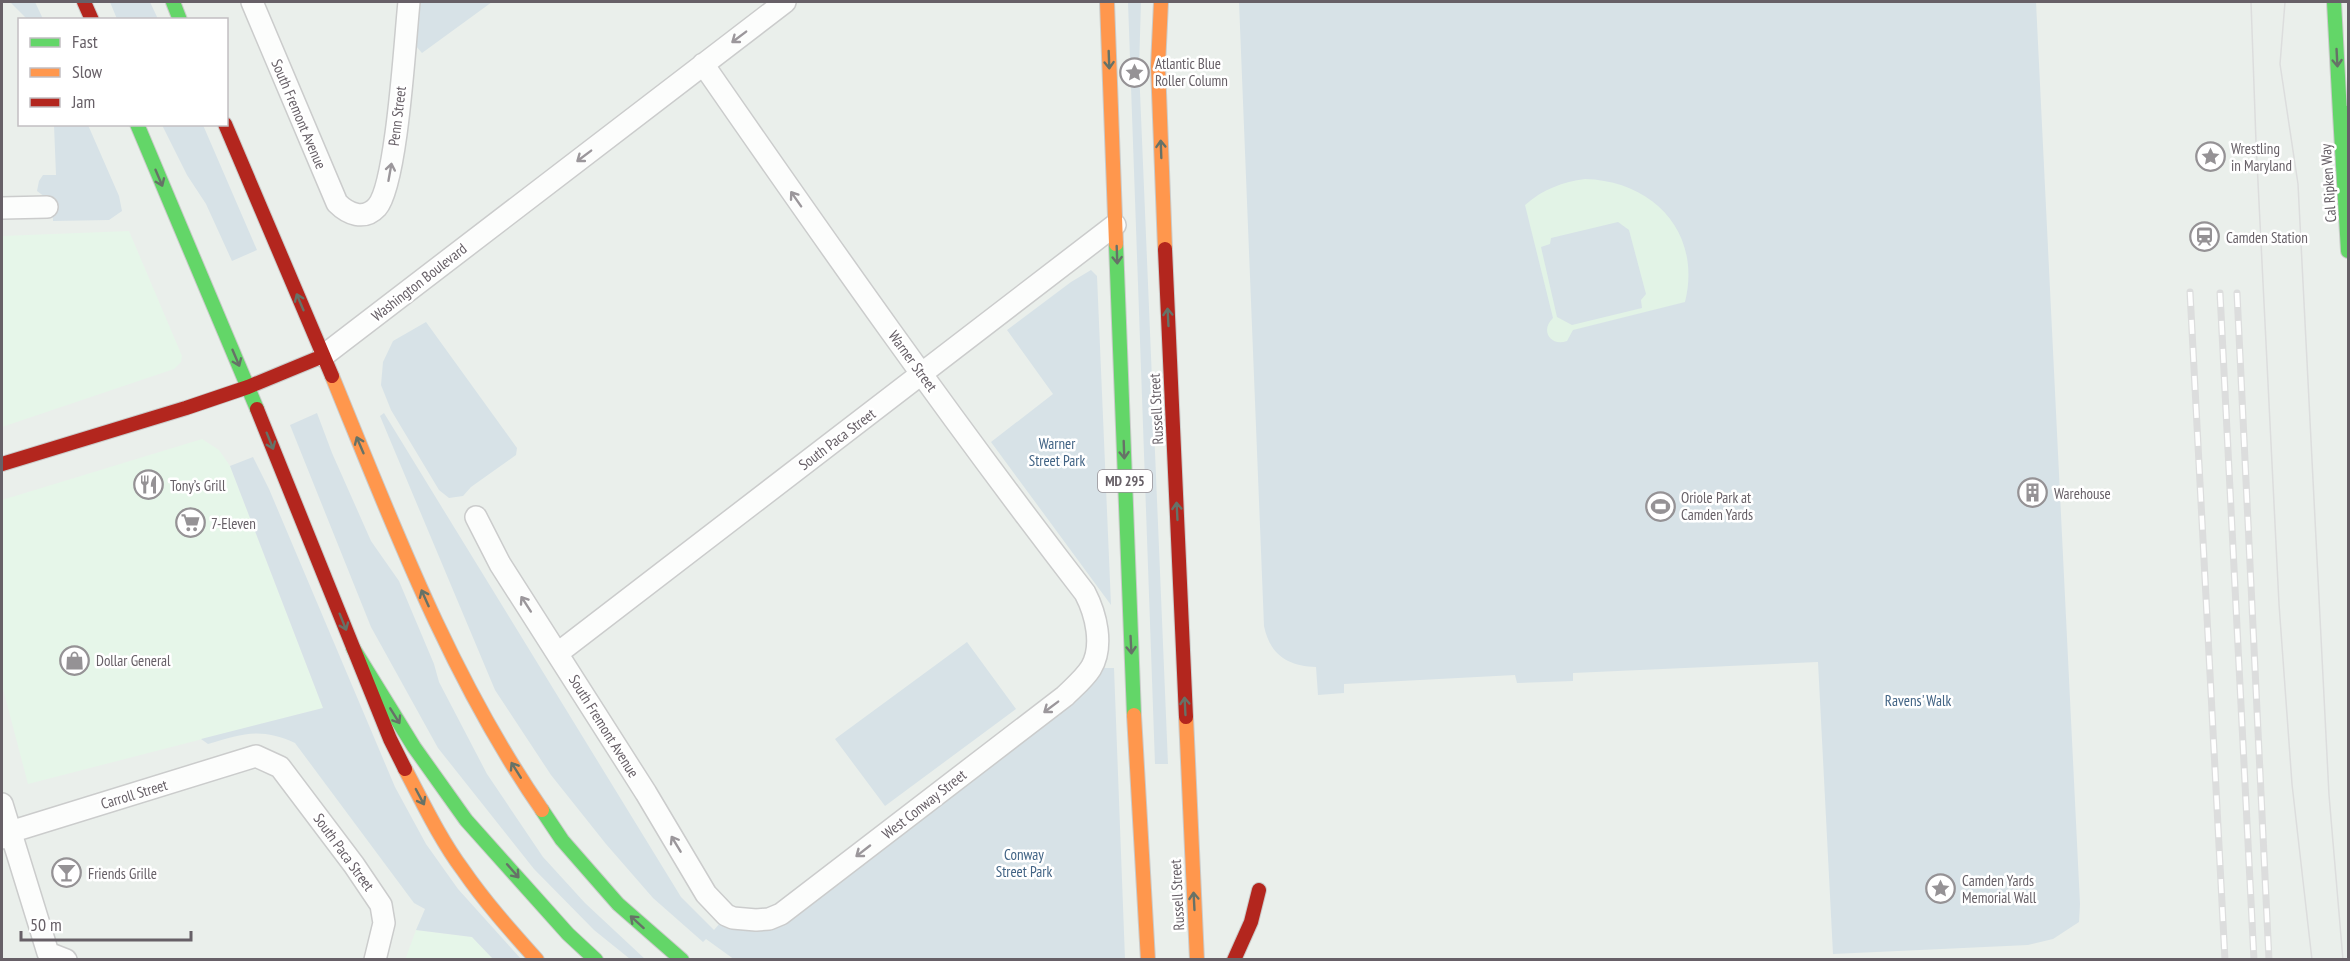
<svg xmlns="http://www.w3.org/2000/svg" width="2350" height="961" font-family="'PT Sans Narrow',sans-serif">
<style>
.commercial{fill:#e6f6e9}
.green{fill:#d7e2e7}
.sand{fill:#e2f3e6;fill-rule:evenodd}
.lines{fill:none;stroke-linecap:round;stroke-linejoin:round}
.street-casing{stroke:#cbcccc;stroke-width:24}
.fast-casing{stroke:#cacbca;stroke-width:16}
.slow-casing{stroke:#cacbca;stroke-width:16}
.jam-casing{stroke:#cacbca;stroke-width:16}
.street{stroke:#fcfdfc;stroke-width:21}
.fast{stroke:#63d668;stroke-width:14}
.slow{stroke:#ff974d;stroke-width:14}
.jam{stroke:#b3261e;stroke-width:14}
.tram{stroke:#dcdddd;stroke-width:1.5}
.rail-casing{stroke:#dcdddd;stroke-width:7}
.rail{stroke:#fff;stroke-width:4.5;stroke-dasharray:14;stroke-linecap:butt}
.oneway{stroke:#9b979b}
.oneway2{stroke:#667267}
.labels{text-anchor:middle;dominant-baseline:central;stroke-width:5;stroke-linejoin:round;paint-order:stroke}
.shield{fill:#fff;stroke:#959095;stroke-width:1.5}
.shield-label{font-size:14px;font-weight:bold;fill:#676067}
.poi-label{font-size:15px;fill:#676067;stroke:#fff;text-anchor:start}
.street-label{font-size:15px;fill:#676067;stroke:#fff}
.park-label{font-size:15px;fill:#416384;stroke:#fff}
</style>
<rect width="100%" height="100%" fill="#eaefeb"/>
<path class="commercial" d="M129,231L182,356L181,362L174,369L2,427V236Z
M202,439L219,450L230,466L323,708L28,784L2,685V500Z
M416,930L472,937L493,959L405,960Z"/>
<path class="green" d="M10,2H35L43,19H27Z
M110,2H150L158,19H117Z
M421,2H492L422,53L415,45Z
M1128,2H1141L1139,68L1168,764H1155Z
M1239,2H2036L2080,904L2079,922L2053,939L2028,945L1833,954L1818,662L1573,673V681L1517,683L1515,675L1344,684V693L1318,695L1316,667C1288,666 1270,655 1264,626Z
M54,125H88L119,196L122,211L109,220L53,221L52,197H45L37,191L39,181L43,175H56Z
M162,125H203L257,250L232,261L206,204L187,175Z
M1091,270L1097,276L1111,605L991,442L1053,394L1007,330L1071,282Z
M426,322L517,448L516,455L471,487L463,496L449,498L439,490L391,410L381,385L383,362L393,341Z
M317,413L332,453L371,541L399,581L434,664L439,682L487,774L543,857L585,903L645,959H630L594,930L534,869L438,748L371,627L290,425Z
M384,413L681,897L714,930L721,922L790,918L1082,695L1101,668H1114L1125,959L735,960L706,939L703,942L653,898L606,844L551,775L495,690L380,416Z
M253,457L269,489L395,787L426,844L458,889L521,959H493L472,937L416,930L425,909L414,903L295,743C260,727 242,734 208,744L201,739L323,708L230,466Z
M967,642L1016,709L885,806L835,739Z"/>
<path class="sand" d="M1585,179C1654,181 1702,233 1685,302L1573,330L1567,341C1550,347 1540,330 1553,318L1525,205C1543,189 1563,182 1585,179ZM1618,222L1629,230L1646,294L1641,300L1642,308L1572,325L1557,317L1541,247L1550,244L1551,238Z"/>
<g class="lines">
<defs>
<path id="street" d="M252,2L337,203C348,214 364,221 377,207C397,184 405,39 409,2
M2,208L47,207
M323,356L785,2
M476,517L500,564L646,793L706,894L726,915L733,918L756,920L769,919L781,914L1065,696C1074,687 1084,679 1091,668C1104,646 1096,614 1085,593C952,421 827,243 703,64
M558,653L1115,225
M2,804L48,953L66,960
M2,838L10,832L256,756L280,767L354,865L381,905L384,923L375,960"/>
<path id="fast" d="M173,2L180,20
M2334,2L2340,114L2348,113
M2340,114L2348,251
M137,124L257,409
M1116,244L1134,715
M353,648L414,747L466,820L568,934L596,960
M542,810L562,840L618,904L682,960"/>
<path id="slow" d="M1107,2L1116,244
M1161,2L1158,66L1165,249
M332,376C393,525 450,677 542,810
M1134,715L1148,960
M1186,717L1197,960
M405,769C423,803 440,839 463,870C485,902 511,931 537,960"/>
<path id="jam" d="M84,2L92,20
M225,124L332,376
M1165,249L1186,717
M257,409L390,739L405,769
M2,464L186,408L248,387L323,356
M1234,960L1251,922L1259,890"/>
</defs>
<use href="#street" class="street-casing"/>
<use href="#fast" class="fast-casing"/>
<use href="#slow" class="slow-casing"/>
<use href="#jam" class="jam-casing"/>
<use href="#street" class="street"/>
<use href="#fast" class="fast"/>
<use href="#slow" class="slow"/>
<use href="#jam" class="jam"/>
<path class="tram" d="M2251,2L2256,142L2279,604L2292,784L2312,960
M2285,2L2280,64L2298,184L2329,795L2343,960"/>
<defs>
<path id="rail" d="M2190,292L2225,960
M2220,293L2254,960
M2237,293L2269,960"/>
</defs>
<use href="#rail" class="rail-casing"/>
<use href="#rail" class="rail"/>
</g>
<defs><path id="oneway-shaft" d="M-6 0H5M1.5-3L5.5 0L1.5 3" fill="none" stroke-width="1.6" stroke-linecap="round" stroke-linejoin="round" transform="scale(1.5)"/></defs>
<g class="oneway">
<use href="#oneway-shaft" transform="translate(739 37) rotate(143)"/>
<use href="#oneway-shaft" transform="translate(584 156) rotate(143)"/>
<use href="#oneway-shaft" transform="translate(390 172) rotate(-80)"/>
<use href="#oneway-shaft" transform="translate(796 199) rotate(-125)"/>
<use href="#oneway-shaft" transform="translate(526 604) rotate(-123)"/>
<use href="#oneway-shaft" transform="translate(1051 707) rotate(143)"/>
<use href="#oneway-shaft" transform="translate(676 844) rotate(-121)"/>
<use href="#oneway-shaft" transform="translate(863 851) rotate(142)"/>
</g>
<g class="oneway2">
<use href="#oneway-shaft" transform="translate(2337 58) rotate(87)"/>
<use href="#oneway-shaft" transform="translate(1109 60) rotate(88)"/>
<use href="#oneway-shaft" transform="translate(1161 149) rotate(-92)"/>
<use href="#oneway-shaft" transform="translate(159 178) rotate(67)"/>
<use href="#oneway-shaft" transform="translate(1117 255) rotate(88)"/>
<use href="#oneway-shaft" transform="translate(300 302) rotate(-113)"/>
<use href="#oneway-shaft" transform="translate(1168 317) rotate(-93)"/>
<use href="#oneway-shaft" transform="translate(236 358) rotate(67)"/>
<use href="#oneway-shaft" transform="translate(270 441) rotate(68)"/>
<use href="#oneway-shaft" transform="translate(360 445) rotate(-113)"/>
<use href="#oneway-shaft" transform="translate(1124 450) rotate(88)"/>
<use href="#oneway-shaft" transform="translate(1177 511) rotate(-93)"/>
<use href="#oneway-shaft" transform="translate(425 598) rotate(-114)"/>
<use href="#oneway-shaft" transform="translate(343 622) rotate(68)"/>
<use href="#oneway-shaft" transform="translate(1131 645) rotate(87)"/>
<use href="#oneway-shaft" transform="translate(1185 706) rotate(-93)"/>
<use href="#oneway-shaft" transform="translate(395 716) rotate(58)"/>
<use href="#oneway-shaft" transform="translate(516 770) rotate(-122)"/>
<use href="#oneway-shaft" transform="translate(420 797) rotate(62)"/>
<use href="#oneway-shaft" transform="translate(513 871) rotate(49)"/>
<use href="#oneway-shaft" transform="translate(1194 901) rotate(-93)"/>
<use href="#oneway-shaft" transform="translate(637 922) rotate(-138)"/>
</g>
<defs>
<symbol id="sight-ring" viewBox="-11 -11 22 22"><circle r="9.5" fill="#fff" stroke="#959295" stroke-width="1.5"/><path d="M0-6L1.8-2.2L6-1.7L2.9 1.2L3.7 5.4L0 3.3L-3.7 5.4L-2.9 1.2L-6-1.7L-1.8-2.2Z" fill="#959295"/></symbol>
<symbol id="station-ring" viewBox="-11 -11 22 22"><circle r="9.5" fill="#fff" stroke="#959295" stroke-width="1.5"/><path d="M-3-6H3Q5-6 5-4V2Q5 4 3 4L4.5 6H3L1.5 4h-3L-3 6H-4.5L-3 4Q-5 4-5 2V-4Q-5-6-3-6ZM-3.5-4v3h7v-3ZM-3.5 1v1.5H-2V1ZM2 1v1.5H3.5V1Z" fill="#959295"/></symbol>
<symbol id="restaurant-ring" viewBox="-11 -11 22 22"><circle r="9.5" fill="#fff" stroke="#959295" stroke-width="1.5"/><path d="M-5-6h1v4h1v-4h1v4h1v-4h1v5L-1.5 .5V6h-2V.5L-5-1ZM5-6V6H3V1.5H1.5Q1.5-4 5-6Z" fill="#959295"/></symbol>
<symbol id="building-ring" viewBox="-11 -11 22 22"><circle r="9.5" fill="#fff" stroke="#959295" stroke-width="1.5"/><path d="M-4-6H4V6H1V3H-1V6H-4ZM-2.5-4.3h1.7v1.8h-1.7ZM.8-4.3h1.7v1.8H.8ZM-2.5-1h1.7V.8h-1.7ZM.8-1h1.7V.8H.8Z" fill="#959295"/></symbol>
<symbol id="stadium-ring" viewBox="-11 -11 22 22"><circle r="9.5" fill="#fff" stroke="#959295" stroke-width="1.5"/><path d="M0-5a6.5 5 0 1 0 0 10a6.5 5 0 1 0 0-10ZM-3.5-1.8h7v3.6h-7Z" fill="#959295"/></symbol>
<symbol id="supermarket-ring" viewBox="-11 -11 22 22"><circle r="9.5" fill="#fff" stroke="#959295" stroke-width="1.5"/><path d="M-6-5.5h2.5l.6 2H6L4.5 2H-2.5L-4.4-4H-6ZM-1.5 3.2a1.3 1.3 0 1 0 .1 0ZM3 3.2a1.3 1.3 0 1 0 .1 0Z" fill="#959295"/></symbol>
<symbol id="shop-ring" viewBox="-11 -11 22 22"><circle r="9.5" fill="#fff" stroke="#959295" stroke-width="1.5"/><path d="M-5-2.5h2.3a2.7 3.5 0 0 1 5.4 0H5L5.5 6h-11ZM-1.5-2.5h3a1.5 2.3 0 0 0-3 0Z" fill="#959295"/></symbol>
<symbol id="bar-ring" viewBox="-11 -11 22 22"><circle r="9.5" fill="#fff" stroke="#959295" stroke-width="1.5"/><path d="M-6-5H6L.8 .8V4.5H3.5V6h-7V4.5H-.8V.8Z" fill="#959295"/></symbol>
</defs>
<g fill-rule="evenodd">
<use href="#sight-ring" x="1118" y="56" width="33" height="33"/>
<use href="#sight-ring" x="2194" y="140" width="33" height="33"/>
<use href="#station-ring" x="2188" y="220" width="33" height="33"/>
<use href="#restaurant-ring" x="132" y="468" width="33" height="33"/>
<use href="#building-ring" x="2016" y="476" width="33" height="33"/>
<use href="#stadium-ring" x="1644" y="490" width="33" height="33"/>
<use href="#supermarket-ring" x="174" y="506" width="33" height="33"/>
<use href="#shop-ring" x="58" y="644" width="33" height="33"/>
<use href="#bar-ring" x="50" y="856" width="33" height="33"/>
<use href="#sight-ring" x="1924" y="872" width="33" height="33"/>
</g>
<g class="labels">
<rect class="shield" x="1098" y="470" width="54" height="22" rx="4.5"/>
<g class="shield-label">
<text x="1125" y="481">MD 295</text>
</g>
<g class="poi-label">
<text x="1155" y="63">Atlantic Blue<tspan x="1155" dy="17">Roller Column</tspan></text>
<text x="2231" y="148">Wrestling<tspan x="2231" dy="17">in Maryland</tspan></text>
<text x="2226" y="237">Camden Station</text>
<text x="170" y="485">Tony’s Grill</text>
<text x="2054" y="493">Warehouse</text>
<text x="1681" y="497">Oriole Park at<tspan x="1681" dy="17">Camden Yards</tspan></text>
<text x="211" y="523">7-Eleven</text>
<text x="96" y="660">Dollar General</text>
<text x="88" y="873">Friends Grille</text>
<text x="1962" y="880">Camden Yards<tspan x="1962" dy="17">Memorial Wall</tspan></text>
</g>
<g class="street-label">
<text transform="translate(299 114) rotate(67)">South Fremont Avenue</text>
<text transform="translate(397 116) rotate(-83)">Penn Street</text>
<text transform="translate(2328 183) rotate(-94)">Cal Ripken Way</text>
<text transform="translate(419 282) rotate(-38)">Washington Boulevard</text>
<text transform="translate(913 361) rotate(54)">Warner Street</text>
<text transform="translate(1156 409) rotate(-93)">Russell Street</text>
<text transform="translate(837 439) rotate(-37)">South Paca Street</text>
<text transform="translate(604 726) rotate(58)">South Fremont Avenue</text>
<text transform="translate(134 794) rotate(-17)">Carroll Street</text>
<text transform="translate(924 804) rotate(-38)">West Conway Street</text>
<text transform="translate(344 852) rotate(54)">South Paca Street</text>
<text transform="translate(1177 895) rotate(-93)">Russell Street</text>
</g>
<g class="park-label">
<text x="1057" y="443">Warner<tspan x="1057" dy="17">Street Park</tspan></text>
<text x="1918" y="700">Ravens' Walk</text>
<text x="1024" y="854">Conway<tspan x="1024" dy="17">Street Park</tspan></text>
</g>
</g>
<rect width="2350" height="961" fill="none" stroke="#676067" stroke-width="6"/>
<rect x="18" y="18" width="210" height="108" fill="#ffffff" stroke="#c2bfc2" stroke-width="1.5"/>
<rect x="30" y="38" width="30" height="9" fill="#63d668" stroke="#c2bfc2" stroke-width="1.5"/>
<text x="72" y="48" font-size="18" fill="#676067">Fast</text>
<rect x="30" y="68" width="30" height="9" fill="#ff974d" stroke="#c2bfc2" stroke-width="1.5"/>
<text x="72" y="78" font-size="18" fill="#676067">Slow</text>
<rect x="30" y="98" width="30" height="9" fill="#b3261e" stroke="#c2bfc2" stroke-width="1.5"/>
<text x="72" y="108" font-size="18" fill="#676067">Jam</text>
<path d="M21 931v9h170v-9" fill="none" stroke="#676067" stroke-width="3"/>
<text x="30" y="931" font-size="18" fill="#676067" stroke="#ffffff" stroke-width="4.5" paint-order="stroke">50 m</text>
</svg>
